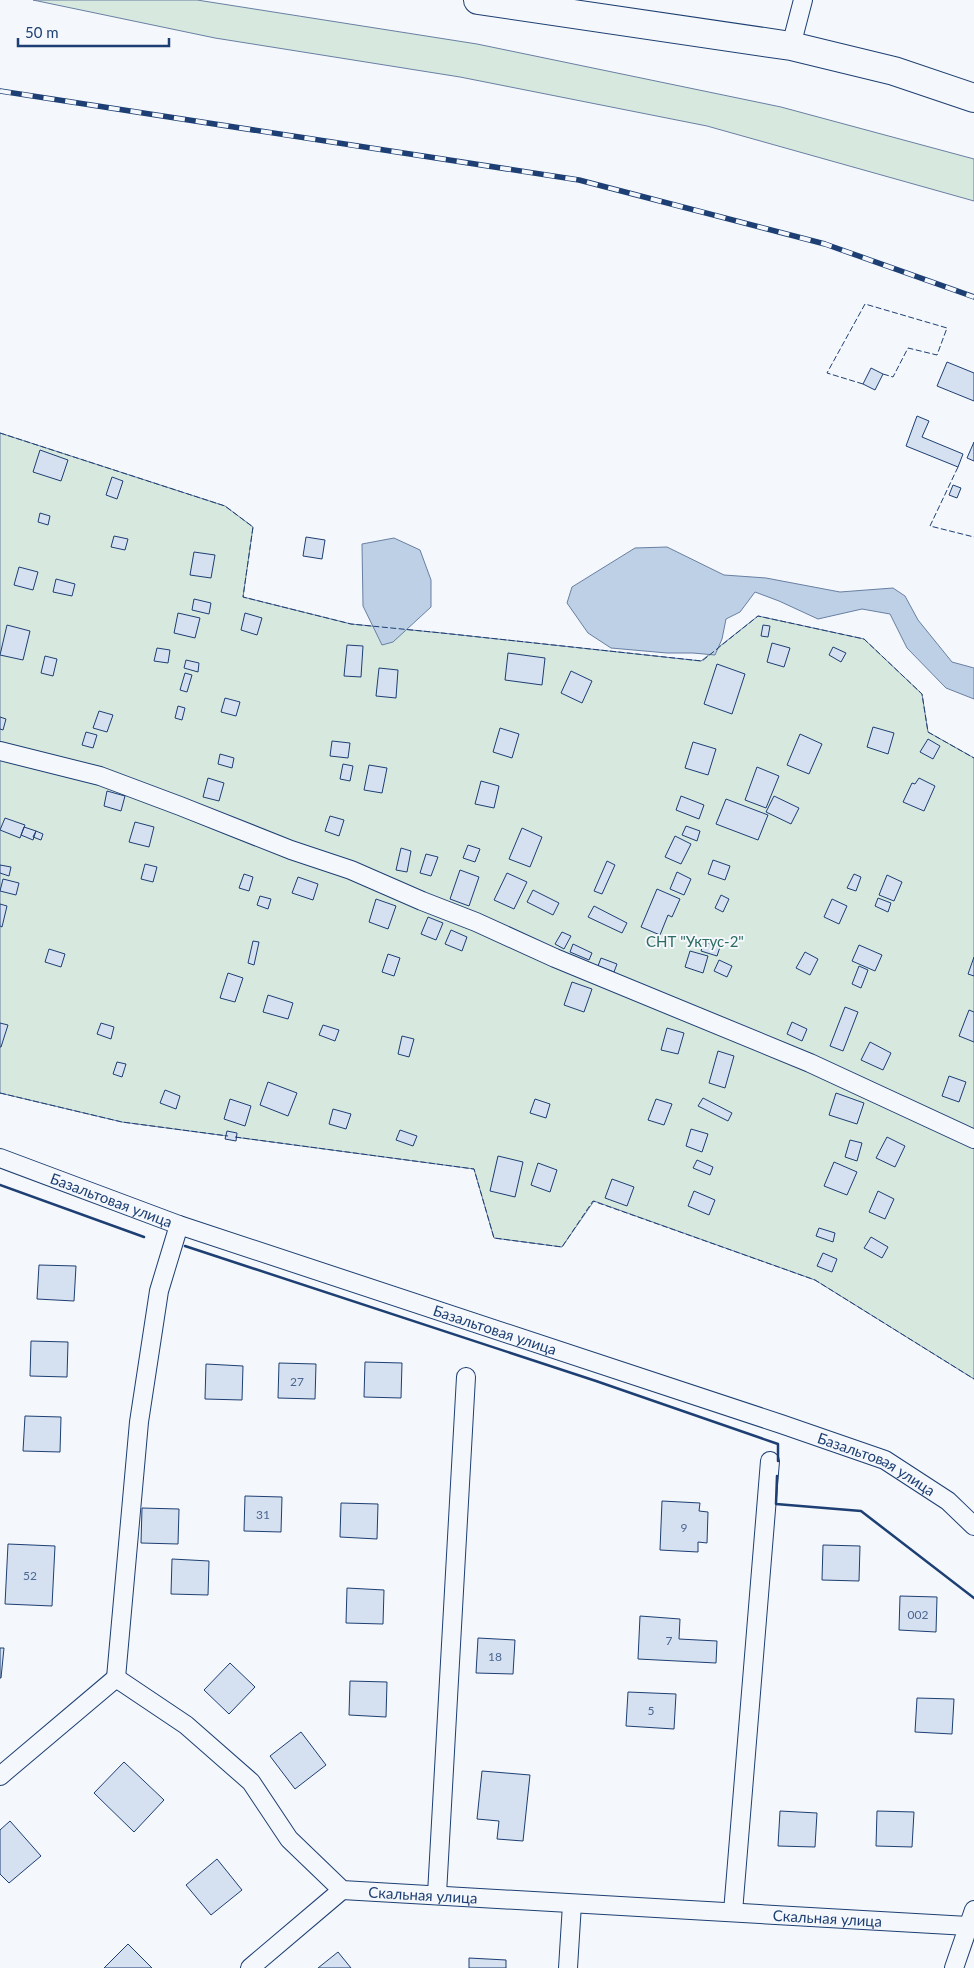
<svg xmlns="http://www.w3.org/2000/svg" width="974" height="1968" font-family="Lato,sans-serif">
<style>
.green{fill:#d7e8df;stroke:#687fa3}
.water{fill:#bed0e5;stroke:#687fa3}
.building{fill:#d5e0f0;stroke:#1d3f73}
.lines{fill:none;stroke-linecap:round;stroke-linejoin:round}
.street-casing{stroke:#1d3f73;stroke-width:20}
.primary-casing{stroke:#1d3f73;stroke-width:30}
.street{stroke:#f4f7fb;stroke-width:18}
.primary{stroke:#f4f7fb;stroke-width:28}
.rail-casing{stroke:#1d3f73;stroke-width:5.5}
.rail{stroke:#f4f7fb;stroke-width:4;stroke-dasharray:11;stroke-linecap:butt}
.fence{stroke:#1d3f73;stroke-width:1;stroke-dasharray:6 2.5;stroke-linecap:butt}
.wall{stroke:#1d3f73;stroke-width:2.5}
.labels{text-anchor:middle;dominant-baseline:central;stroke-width:4;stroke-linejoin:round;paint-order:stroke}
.number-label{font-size:12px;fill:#4b6792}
.park-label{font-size:15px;fill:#2c6c60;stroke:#f4f7fb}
.street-label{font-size:15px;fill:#1d3f73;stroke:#f4f7fb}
</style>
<rect width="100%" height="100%" fill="#f4f7fb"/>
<path class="green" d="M33,0H197L477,44L781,107L974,159V201L707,126L460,77L215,38Z
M0,433L225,506L253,527L243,597L351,624L442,633L701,661L758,616L864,639L922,694L928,732L974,758V1379L815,1280L594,1201L562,1247L494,1238L474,1169L122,1122L0,1093Z"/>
<path class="water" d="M394,538L420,550L431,580V607L393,642L382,645L363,606L362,544Z
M667,547L724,575L766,578L840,592L893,588L905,596L918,620L952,662L974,668V699L946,688L907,648L890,614L862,609L818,619L779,601L755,592L740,612L726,619L722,639L715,655L693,653H667L611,648L588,633L567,603L572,587L635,548Z"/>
<path class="building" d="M947,362L974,373V401L937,386Z
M871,368L883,374L875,390L863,384Z
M917,416L929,421L922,437L963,454L958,467L906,446Z
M974,442V461L967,458Z
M40,450L68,460L61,481L33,472Z
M112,477L123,481L117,499L106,495Z
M953,485L961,488L957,498L949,495Z
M40,513L50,516L48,525L38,522Z
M114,536L128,539L125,550L111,547Z
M306,537L325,540L322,559L303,556Z
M194,552L215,555L211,578L190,575Z
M19,567L38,572L33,590L14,585Z
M56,579L75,584L72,596L53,592Z
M194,599L211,603L209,614L192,610Z
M178,613L200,618L195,638L174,633Z
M245,613L262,618L257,635L241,630Z
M7,625L30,631L23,660L0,655Z
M763,625L770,626L768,637L761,636Z
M772,643L790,648L784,667L767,662Z
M347,645L363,646L361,677L344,676Z
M833,647L846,653L841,662L829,655Z
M157,648L170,650L168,663L154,661Z
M508,653L545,658L542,685L505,680Z
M45,656L57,659L53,676L41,673Z
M186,660L199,663L198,672L184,668Z
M717,664L745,674L732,714L704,704Z
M379,668L398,670L396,698L376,696Z
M571,671L592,681L582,703L561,693Z
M185,673L192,675L187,692L180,690Z
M225,698L240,702L236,716L221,712Z
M178,706L185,708L182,720L175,718Z
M99,711L113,715L107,732L93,728Z
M0,717L6,719L3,730L0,729Z
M873,727L894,733L888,754L867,747Z
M500,728L519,734L512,758L493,752Z
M86,732L97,735L93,748L82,745Z
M800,734L822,744L809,774L787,765Z
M928,739L940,746L933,759L920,752Z
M332,741L350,743L348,758L330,756Z
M693,742L716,749L708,775L685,768Z
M220,754L234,758L232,768L218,764Z
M343,764L353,766L350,781L340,779Z
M369,765L387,768L382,793L364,790Z
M757,767L779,776L766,808L745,800Z
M208,778L224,783L219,801L203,797Z
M919,778L935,786L924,811L903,802L912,783L915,784Z
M481,781L499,786L494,808L475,804Z
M107,791L125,796L121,811L104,806Z
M681,796L704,805L699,819L676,810Z
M774,796L799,808L791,824L766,812Z
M726,799L768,815L758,840L716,824Z
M330,816L344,820L339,836L325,831Z
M5,818L25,825L20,838L0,830Z
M135,822L154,827L149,847L129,842Z
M686,826L700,831L697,841L682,835Z
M24,827L36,831L33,840L21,835Z
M522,828L542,837L530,867L509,859Z
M36,831L43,834L41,840L33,837Z
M675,836L691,844L681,864L665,857Z
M468,845L480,849L475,862L463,858Z
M401,848L411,851L407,872L396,870Z
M426,854L438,857L431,876L420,873Z
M713,860L730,866L725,880L708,874Z
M607,861L615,865L602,894L594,891Z
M145,864L157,867L153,882L141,879Z
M0,865L11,867L9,876L0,873Z
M460,870L479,877L469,906L450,899Z
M677,872L691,879L684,895L670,889Z
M507,873L527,882L514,909L494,900Z
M244,874L253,877L249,891L239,888Z
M854,874L861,877L856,891L847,888Z
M887,875L902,882L894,901L879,895Z
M298,877L318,884L313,900L292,893Z
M3,879L19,883L16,895L0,891Z
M657,889L680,899L672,917L668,915L660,935L641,927Z
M533,890L559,903L553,915L527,902Z
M721,895L729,899L723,912L715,908Z
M260,896L271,899L268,909L257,905Z
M878,898L891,903L888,912L875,906Z
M376,899L396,906L388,929L369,922Z
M832,899L847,906L839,924L824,917Z
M0,904L7,906L2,927L0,926Z
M594,906L627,923L622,933L588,917Z
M428,917L443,923L436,940L421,934Z
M451,930L467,937L462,951L445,944Z
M562,932L571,936L564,949L555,944Z
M253,941L259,942L254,965L248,963Z
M704,942L720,947L717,956L701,951Z
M573,944L592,953L589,960L570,952Z
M859,945L882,955L875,971L852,961Z
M49,949L65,954L61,967L45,962Z
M690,951L708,956L703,973L685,967Z
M805,952L818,959L810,975L796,968Z
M388,954L400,958L394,976L382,972Z
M974,957V976L968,974Z
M601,958L617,964L614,972L598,966Z
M719,960L732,966L727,977L714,971Z
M859,966L868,970L861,988L852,984Z
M228,973L243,978L235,1002L220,998Z
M572,982L592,989L584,1012L564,1005Z
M268,995L293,1003L288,1019L263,1012Z
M845,1007L858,1012L843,1051L830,1046Z
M969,1010L974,1012V1042L959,1036Z
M792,1022L807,1029L802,1041L787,1034Z
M0,1023L8,1025L1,1047H0Z
M101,1023L114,1027L111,1039L97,1034Z
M323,1025L339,1030L335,1041L319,1035Z
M667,1028L684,1033L678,1054L661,1050Z
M402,1036L414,1039L409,1057L398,1054Z
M870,1042L891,1053L883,1070L861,1060Z
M718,1051L734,1056L725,1088L709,1083Z
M117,1062L126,1064L122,1077L113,1074Z
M949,1076L966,1082L959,1102L942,1096Z
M268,1082L297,1093L288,1116L260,1105Z
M165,1090L180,1096L176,1109L160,1103Z
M836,1093L864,1103L857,1124L829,1115Z
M703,1098L732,1113L728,1121L698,1106Z
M230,1099L251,1106L245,1126L224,1119Z
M535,1099L550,1104L546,1118L530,1113Z
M656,1099L672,1104L664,1125L648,1120Z
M333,1109L351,1114L346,1129L329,1124Z
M691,1129L708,1134L702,1152L686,1146Z
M400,1130L417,1136L413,1146L396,1140Z
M227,1131L237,1133L236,1141L225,1139Z
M887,1137L905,1146L895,1167L876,1158Z
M850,1140L862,1143L857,1161L845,1157Z
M498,1156L523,1162L515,1197L490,1191Z
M697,1160L713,1167L710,1175L693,1168Z
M834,1162L857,1172L847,1195L824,1186Z
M538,1163L557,1170L550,1192L531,1185Z
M612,1179L634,1187L627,1206L605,1198Z
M694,1191L715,1200L709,1215L688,1206Z
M878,1191L894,1199L885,1219L869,1212Z
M819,1228L835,1233L833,1242L816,1236Z
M871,1237L888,1247L882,1258L864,1248Z
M823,1253L837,1259L832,1272L817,1266Z
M39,1265L76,1266L74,1301L37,1299Z
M31,1341L68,1342L67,1377L30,1376Z
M365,1362L402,1363L401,1398L364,1397Z
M279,1363L316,1364L315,1399L278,1398Z
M206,1364L243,1366L242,1400L205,1399Z
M25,1416L61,1417L60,1452L23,1451Z
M245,1496L282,1497L281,1532L244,1531Z
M662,1501L700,1503L699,1511L708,1512L707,1543L698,1542V1552L660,1550Z
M341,1503L378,1504L377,1539L340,1537Z
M142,1508L179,1509L178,1544L141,1543Z
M8,1544L55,1546L52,1606L5,1604Z
M823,1545L860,1546L859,1581L822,1580Z
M172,1559L209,1561L208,1595L171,1594Z
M347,1588L384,1590L383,1624L346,1623Z
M900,1596L937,1597L936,1632L899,1630Z
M640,1616L680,1619L679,1639L717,1641L716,1663L638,1659Z
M478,1638L515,1640L513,1674L476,1673Z
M0,1648H4L1,1678H0Z
M230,1663L255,1687L229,1714L204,1690Z
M350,1681L387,1682L386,1717L349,1715Z
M628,1692L676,1694L674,1729L626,1726Z
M917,1698L954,1699L952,1734L915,1732Z
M301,1732L326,1765L295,1789L270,1756Z
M124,1762L164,1800L134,1832L94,1793Z
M482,1771L530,1775L523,1841L497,1839L499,1821L477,1819Z
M780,1811L817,1813L815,1847L778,1846Z
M877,1811L914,1812L912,1847L876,1846Z
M10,1821L41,1856L9,1883L0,1874V1830Z
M217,1859L242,1890L211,1915L186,1885Z
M128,1944L152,1968H104Z
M338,1952L351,1968H318Z
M469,1958L506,1960V1968H469Z"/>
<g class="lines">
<defs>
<g id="street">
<path d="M791,46L803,0"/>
<path d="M0,751L100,776L180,806L291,850L351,870L422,901L476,922L555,958L810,1063L974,1139"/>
<path id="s1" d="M0,1158L179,1225L781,1424L885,1460L948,1501L974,1526"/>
<path id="s2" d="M116,1678L186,1725L251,1782L289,1839L342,1890L968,1926"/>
<path d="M116,1678L139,1422L159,1291L179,1225"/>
<path d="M0,1776L116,1678"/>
<path d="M437,1894L466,1377"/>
<path d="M733,1912L770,1461"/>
<path d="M250,1968L342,1890"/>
<path d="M568,1968L572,1904"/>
<path d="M954,1968L974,1910"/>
</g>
<path id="primary" d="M478,0L791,46L894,71L974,98"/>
</defs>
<use href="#street" class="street-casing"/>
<use href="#primary" class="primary-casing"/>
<use href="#street" class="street"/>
<use href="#primary" class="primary"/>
<defs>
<path id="rail" d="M0,91L579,180L825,244L974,297"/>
</defs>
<use href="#rail" class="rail-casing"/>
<use href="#rail" class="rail"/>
<path class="fence" d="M863,384L827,373L865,304L947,328L937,355L908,348L893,377L883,374
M0,433L225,506L253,527L243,597L351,624L442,633L702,661L758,616L864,639L922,694L928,732L974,758
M958,467L930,526L974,537
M0,1093L122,1122L228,1136
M235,1137L474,1169L494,1238L562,1247L593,1201L815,1280L974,1379"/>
<path class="wall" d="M0,1185L144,1237
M185,1246L596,1381L778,1444V1461
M777,1476L776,1504L861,1511L974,1598"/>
</g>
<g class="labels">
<g class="number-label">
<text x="297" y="1381">27</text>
<text x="263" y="1514">31</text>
<text x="684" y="1527">9</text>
<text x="30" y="1575">52</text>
<text x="918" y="1614">002</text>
<text x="669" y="1640">7</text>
<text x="495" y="1656">18</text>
<text x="651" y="1710">5</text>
</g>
<g class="park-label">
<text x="695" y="941">СНТ "Уктус-2"</text>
</g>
<g class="street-label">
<text stroke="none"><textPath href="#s1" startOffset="119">Базальтовая улица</textPath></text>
<text stroke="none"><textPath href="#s1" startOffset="524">Базальтовая улица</textPath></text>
<text stroke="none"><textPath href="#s1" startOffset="929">Базальтовая улица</textPath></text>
<text stroke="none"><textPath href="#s2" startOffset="394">Скальная улица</textPath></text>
<text stroke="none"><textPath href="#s2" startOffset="799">Скальная улица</textPath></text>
</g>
</g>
<path d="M18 38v8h151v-8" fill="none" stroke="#1d3f73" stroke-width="2.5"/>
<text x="25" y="38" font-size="15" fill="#1d3f73" stroke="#f4f7fb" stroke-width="4" paint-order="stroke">50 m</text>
</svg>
